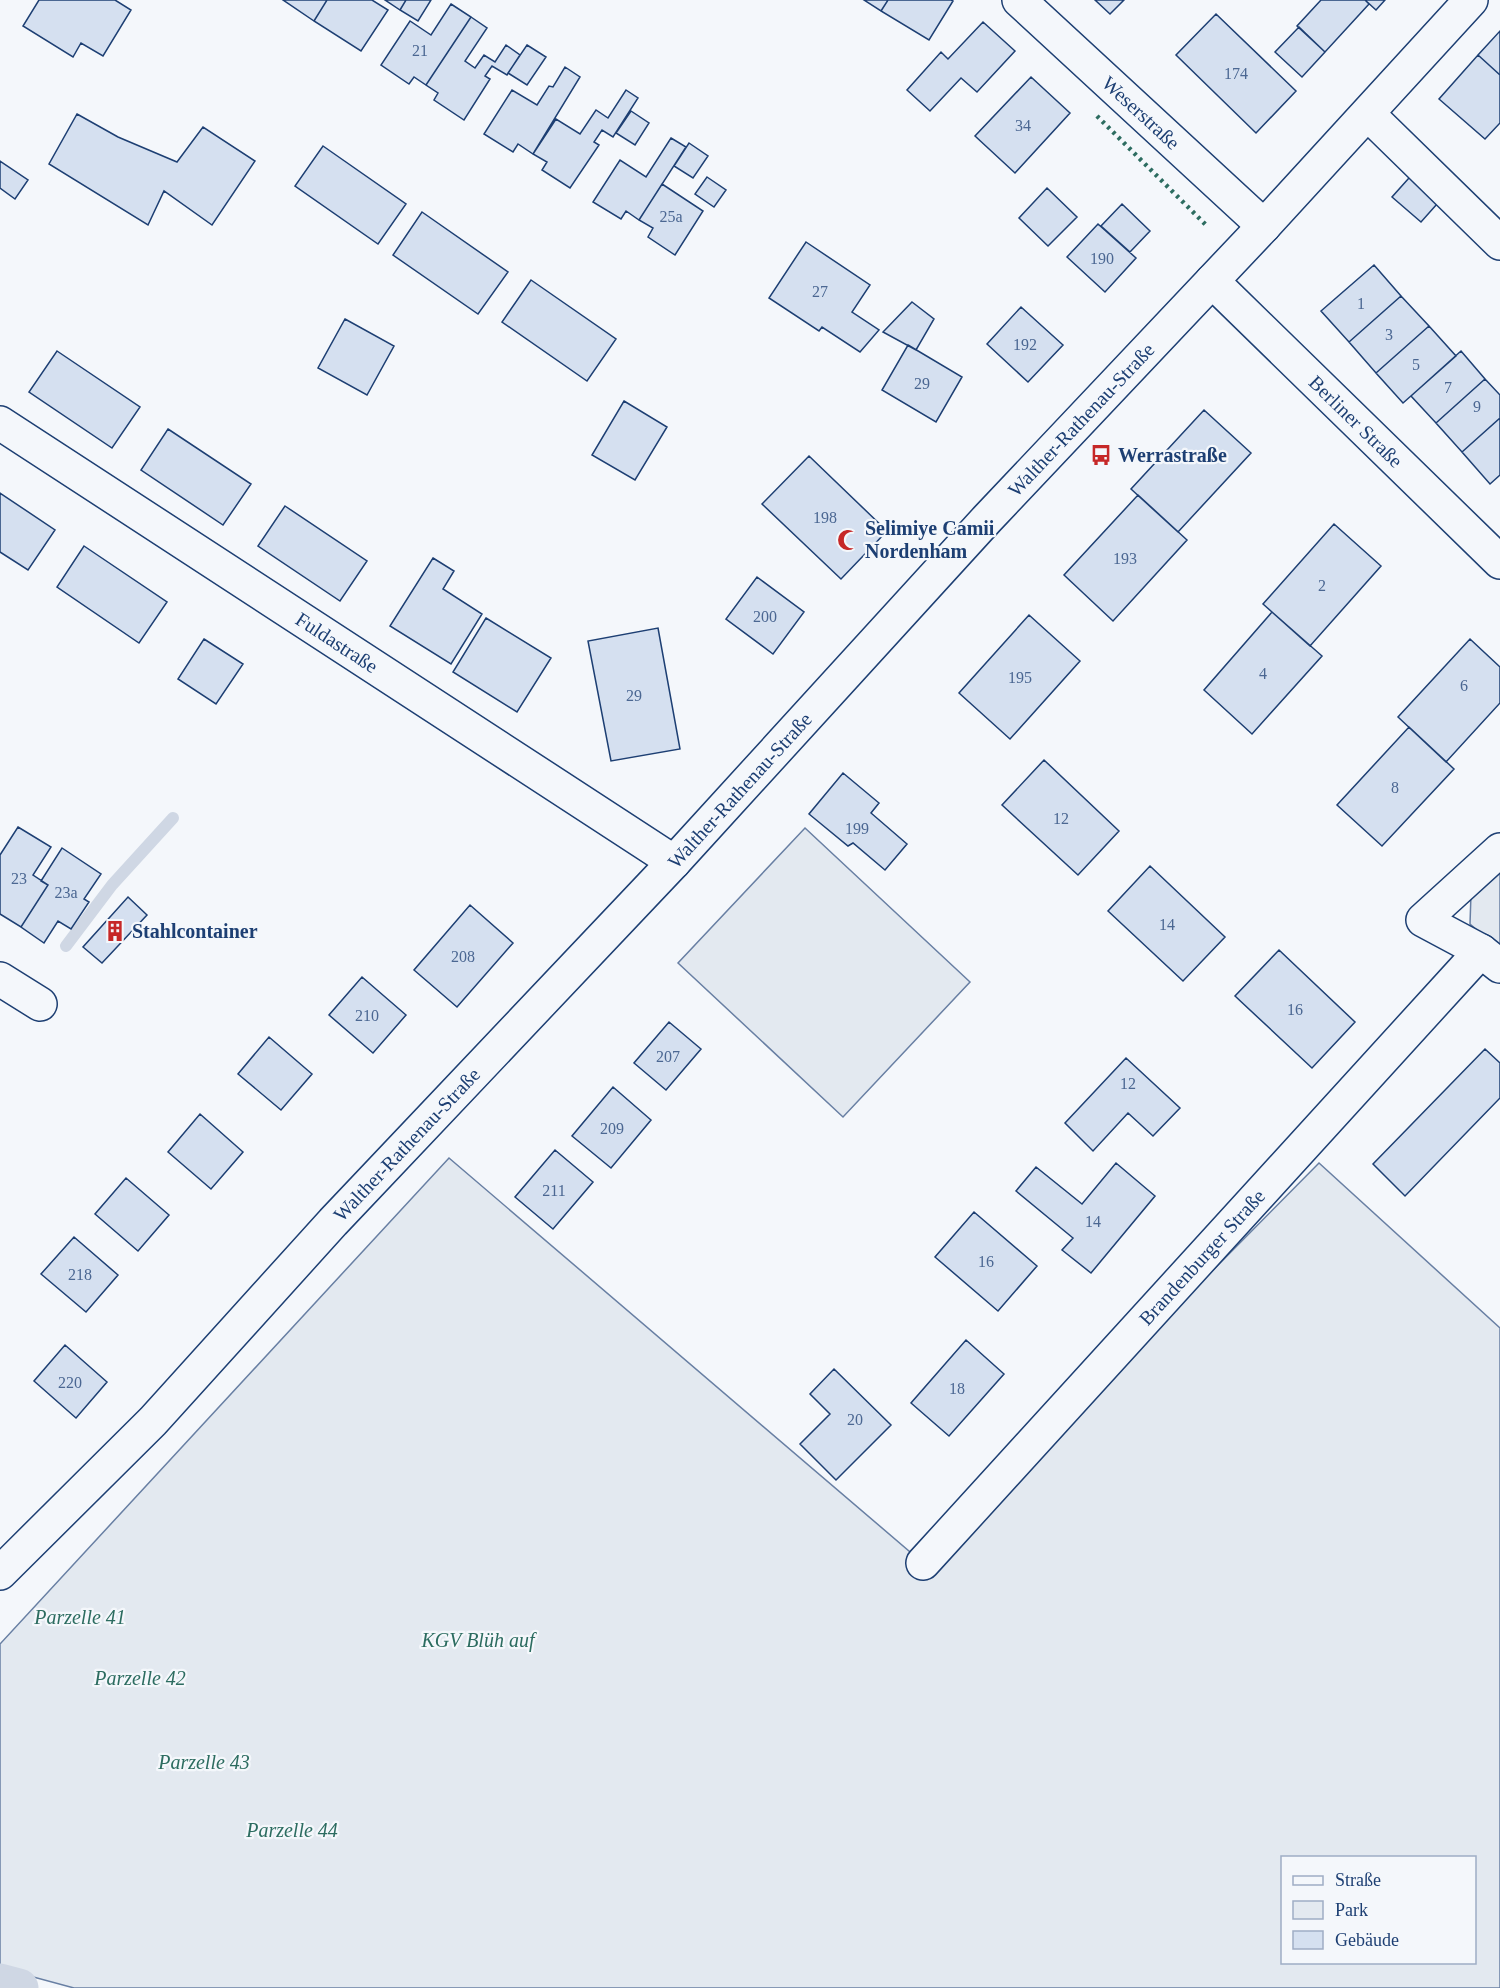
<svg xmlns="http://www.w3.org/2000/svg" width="1500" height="1988" font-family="Georgia,serif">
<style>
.green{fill:#e3e9f0;stroke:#687fa3;stroke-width:1.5;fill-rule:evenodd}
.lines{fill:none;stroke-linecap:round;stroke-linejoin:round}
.stream{stroke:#cfd7e4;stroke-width:12}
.canal{stroke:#cfd7e4;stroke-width:39}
.building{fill:#d5e0f0;stroke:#1d3f73;stroke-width:1.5}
.minor-casing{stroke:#1d3f73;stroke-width:36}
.tertiary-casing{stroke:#1d3f73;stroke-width:36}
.minor{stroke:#f4f7fb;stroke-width:33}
.tertiary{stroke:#f4f7fb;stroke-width:33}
.hedge{stroke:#2c6c60;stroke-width:4.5;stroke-dasharray:3 4.5;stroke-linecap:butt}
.labels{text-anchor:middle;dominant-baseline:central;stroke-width:4.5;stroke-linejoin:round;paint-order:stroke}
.number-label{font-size:16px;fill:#4b6792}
.street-label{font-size:20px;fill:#1d3f73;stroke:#f4f7fb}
.poi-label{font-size:20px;font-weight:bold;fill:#1d3f73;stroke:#f4f7fb;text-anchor:start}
.park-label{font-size:20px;font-style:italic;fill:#2c6c60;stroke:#f4f7fb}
</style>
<rect width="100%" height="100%" fill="#f4f7fb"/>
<path class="green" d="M805,828L970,982L843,1117L678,963Z
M1500,866V950L1470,924L1471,894Z
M449,1158L923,1563L1319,1163L1500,1328V1988H74L0,1968V1644ZM1282,1858H1474V1962H1282Z"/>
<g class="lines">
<path class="stream" d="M66,946L112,885L173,818"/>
<path class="canal" d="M0,1983L19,1988"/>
</g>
<path class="building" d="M39,0H115L131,10L103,56L81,43L73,57L23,26Z
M283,0H327L314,21Z
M327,0H372L388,10L361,51L314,21Z
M385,0H406L400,10Z
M406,0H431L418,21L400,10Z
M864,0H888L881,11Z
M888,0H951L953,1L929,40L881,11Z
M1095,0H1124L1110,14Z
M1321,0H1365L1369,4L1325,52L1297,26Z
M1365,0H1385L1376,10Z
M451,4L471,17L426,85L414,77L409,84L381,65L410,21L431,35Z
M1216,14L1296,91L1256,133L1176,55Z
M471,17L487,28L465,61L475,68L484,55L495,62L506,45L520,55L507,75L492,66L485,76L490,79L464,120L434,100L438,93L426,85Z
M983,22L1015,51L977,92L961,78L930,111L907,90L941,52L948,59Z
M1299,27L1325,52L1302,77L1275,52Z
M1500,31V75L1478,55Z
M527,45L546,57L527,85L508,73Z
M1478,55L1500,75V123L1485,139L1439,99Z
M565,67L580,77L533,154L518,144L513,152L484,134L512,90L537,105L549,86L553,87Z
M1031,77L1070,113L1015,173L975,136Z
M626,90L638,98L613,137L602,130L594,142L599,145L570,188L542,170L547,162L533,154L556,119L580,134L596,110L608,118Z
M631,111L649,123L635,145L616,133Z
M77,114L118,137L177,162L203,127L255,161L212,225L164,191L148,225L49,164Z
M671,138L686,147L639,220L626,211L621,219L593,202L620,160L646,177Z
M689,143L708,156L693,178L674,166Z
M323,146L406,204L378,244L295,186Z
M0,161L28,180L15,199L0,188Z
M1417,169L1445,195L1421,222L1392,197Z
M707,177L726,190L714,207L695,194Z
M662,184L703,211L675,255L648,237L653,228L639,220Z
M1047,188L1077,217L1048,246L1019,218Z
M1122,204L1150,231L1130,252L1101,226Z
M422,212L508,272L478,314L393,255Z
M1098,224L1136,258L1105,292L1067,257Z
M806,242L870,285L852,312L879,330L860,352L822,327L819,331L769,298Z
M1374,265L1401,296L1349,342L1321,311Z
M531,280L616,339L587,381L502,322Z
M1401,296L1429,326L1376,373L1349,342Z
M912,302L934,319L916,350L883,332Z
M1021,307L1063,345L1028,382L987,344Z
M345,319L394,346L367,395L318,368Z
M1429,326L1456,356L1403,403L1376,373Z
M908,345L962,377L936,422L882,390Z
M57,351L140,407L112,448L29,392Z
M1461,351L1485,379L1436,423L1411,396Z
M1485,379L1500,395V418L1462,452L1436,423Z
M624,401L667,427L635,480L592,455Z
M1204,410L1251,453L1178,532L1131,489Z
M1500,418V475L1490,484L1462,452Z
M168,429L251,484L223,525L141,470Z
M809,456L887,531L841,579L762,504Z
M0,493L55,530L28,570L0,552Z
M1138,495L1187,540L1113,621L1064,575Z
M285,506L367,561L340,601L258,546Z
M1334,524L1381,566L1310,646L1263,604Z
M84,546L167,602L139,643L57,587Z
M433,558L454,571L443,589L482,614L451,664L390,626Z
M757,577L804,612L773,654L726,619Z
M1272,612L1322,656L1252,734L1204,690Z
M1029,615L1080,661L1010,739L959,693Z
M486,618L551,658L517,712L453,672Z
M658,628L680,749L611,761L588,641Z
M204,639L243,664L216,704L178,679Z
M1470,639L1500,667V703L1446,762L1398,717Z
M1409,727L1454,769L1382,846L1337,805Z
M1044,760L1119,831L1078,875L1002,805Z
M843,773L879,803L871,813L907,844L885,870L853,843L848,846L809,814Z
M18,827L51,847L33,875L48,885L21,927L0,914V855Z
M62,848L101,874L84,899L89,902L71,929L58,921L44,943L21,927L48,885L41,881Z
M1150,866L1225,937L1183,981L1108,911Z
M128,897L147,915L102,963L83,947Z
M470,905L513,943L457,1007L414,970Z
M1279,950L1355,1022L1312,1068L1235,996Z
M362,977L406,1015L373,1053L329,1015Z
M669,1022L701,1049L666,1090L634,1063Z
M269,1037L312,1074L281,1110L238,1074Z
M1485,1049L1500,1063V1098L1405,1196L1373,1164Z
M1126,1058L1180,1108L1153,1136L1128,1113L1093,1151L1065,1123Z
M613,1087L651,1120L611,1168L572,1136Z
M200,1114L243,1152L211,1189L168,1152Z
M555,1150L593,1182L553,1229L515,1197Z
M1116,1163L1155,1196L1091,1273L1062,1250L1073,1238L1016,1191L1036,1167L1082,1204Z
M126,1178L169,1215L138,1251L95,1214Z
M974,1212L1037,1266L998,1311L935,1257Z
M74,1237L118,1275L86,1312L41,1274Z
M966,1340L1004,1374L949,1436L911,1403Z
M65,1345L107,1382L76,1418L34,1381Z
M834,1369L891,1425L836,1480L800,1444L830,1414L810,1394Z"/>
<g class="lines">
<defs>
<g id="minor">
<path id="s1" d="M1019,0L1264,226"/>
<path d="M1368,114L1500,243"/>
<path id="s2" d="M1212,281L1500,562"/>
<path id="s3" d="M0,423L674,862"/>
<path d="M1500,850L1423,920L1481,951L1500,966"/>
<path d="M0,979L40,1004"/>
<path id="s4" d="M923,1563L1481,951"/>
</g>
<g id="tertiary">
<path id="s5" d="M0,1573L153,1421L333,1222L674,862L987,519L1264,226L1471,0"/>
</g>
</defs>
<use href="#minor" class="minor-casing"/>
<use href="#tertiary" class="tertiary-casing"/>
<use href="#minor" class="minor"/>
<use href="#tertiary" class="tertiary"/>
<path class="hedge" d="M1097,116L1206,225"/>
</g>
<defs>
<symbol id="bus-bare" viewBox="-9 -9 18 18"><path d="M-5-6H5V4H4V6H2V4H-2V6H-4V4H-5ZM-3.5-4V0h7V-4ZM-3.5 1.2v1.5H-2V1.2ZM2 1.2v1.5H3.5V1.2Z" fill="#c62828" stroke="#f4f7fb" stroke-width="2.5" paint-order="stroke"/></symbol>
<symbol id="mosque-bare" viewBox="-9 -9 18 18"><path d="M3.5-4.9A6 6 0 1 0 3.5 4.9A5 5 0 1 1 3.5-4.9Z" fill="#c62828" stroke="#f4f7fb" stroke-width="2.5" paint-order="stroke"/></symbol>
<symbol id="building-bare" viewBox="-9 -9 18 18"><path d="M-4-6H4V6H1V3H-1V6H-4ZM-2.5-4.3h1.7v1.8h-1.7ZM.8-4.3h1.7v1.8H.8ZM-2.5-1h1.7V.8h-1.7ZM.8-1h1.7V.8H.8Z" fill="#c62828" stroke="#f4f7fb" stroke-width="2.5" paint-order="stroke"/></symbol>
</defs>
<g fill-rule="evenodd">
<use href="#bus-bare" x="1086" y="440" width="30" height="30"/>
<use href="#mosque-bare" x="833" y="525" width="30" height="30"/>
<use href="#building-bare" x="100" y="916" width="30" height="30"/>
</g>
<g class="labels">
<g class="number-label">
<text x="420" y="50">21</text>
<text x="1236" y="73">174</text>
<text x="1023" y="125">34</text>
<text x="671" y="216">25a</text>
<text x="1102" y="258">190</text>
<text x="820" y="291">27</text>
<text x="1361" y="303">1</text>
<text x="1389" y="334">3</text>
<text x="1025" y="344">192</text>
<text x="1416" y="364">5</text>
<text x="922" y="383">29</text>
<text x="1448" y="387">7</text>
<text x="1477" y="406">9</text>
<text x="825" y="517">198</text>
<text x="1125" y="558">193</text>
<text x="1322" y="585">2</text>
<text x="765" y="616">200</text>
<text x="1263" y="673">4</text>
<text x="1020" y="677">195</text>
<text x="1464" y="685">6</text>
<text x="634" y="695">29</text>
<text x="1395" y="787">8</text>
<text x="1061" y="818">12</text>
<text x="857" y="828">199</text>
<text x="19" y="878">23</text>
<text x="66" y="892">23a</text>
<text x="1167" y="924">14</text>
<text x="463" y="956">208</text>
<text x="1295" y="1009">16</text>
<text x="367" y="1015">210</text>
<text x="668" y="1056">207</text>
<text x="1128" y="1083">12</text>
<text x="612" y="1128">209</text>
<text x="554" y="1190">211</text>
<text x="1093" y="1221">14</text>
<text x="986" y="1261">16</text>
<text x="80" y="1274">218</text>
<text x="70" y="1382">220</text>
<text x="957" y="1388">18</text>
<text x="855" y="1419">20</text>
</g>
<g class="street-label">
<text stroke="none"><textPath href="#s1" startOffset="166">Weserstraße</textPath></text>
<text stroke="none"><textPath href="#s5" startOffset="1581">Walther-Rathenau-Straße</textPath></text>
<text stroke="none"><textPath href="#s2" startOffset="201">Berliner Straße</textPath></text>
<text stroke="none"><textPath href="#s3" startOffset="402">Fuldastraße</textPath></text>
<text stroke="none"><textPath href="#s5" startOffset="1077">Walther-Rathenau-Straße</textPath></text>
<text stroke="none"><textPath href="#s5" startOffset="591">Walther-Rathenau-Straße</textPath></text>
<text stroke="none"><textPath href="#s4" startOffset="414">Brandenburger Straße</textPath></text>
</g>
<g class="poi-label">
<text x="1118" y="455">Werrastraße</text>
<text x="865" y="528">Selimiye Camii<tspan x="865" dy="23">Nordenham</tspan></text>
<text x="132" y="931">Stahlcontainer</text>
</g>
<g class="park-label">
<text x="80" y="1617">Parzelle 41</text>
<text x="478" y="1640">KGV Blüh auf</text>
<text x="140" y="1678">Parzelle 42</text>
<text x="204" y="1762">Parzelle 43</text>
<text x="292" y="1830">Parzelle 44</text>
</g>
</g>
<rect x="1281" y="1856" width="195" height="108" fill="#f4f7fb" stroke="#9eadc5" stroke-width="1.5"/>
<rect x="1293" y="1876" width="30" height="9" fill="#f4f7fb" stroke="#9eadc5" stroke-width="1.5"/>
<text x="1335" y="1886" font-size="18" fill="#1d3f73">Straße</text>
<rect x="1293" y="1901" width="30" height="18" fill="#e3e9f0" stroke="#9eadc5" stroke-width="1.5"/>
<text x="1335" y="1916" font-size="18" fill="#1d3f73">Park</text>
<rect x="1293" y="1931" width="30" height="18" fill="#d5e0f0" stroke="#9eadc5" stroke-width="1.5"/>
<text x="1335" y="1946" font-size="18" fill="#1d3f73">Gebäude</text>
</svg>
